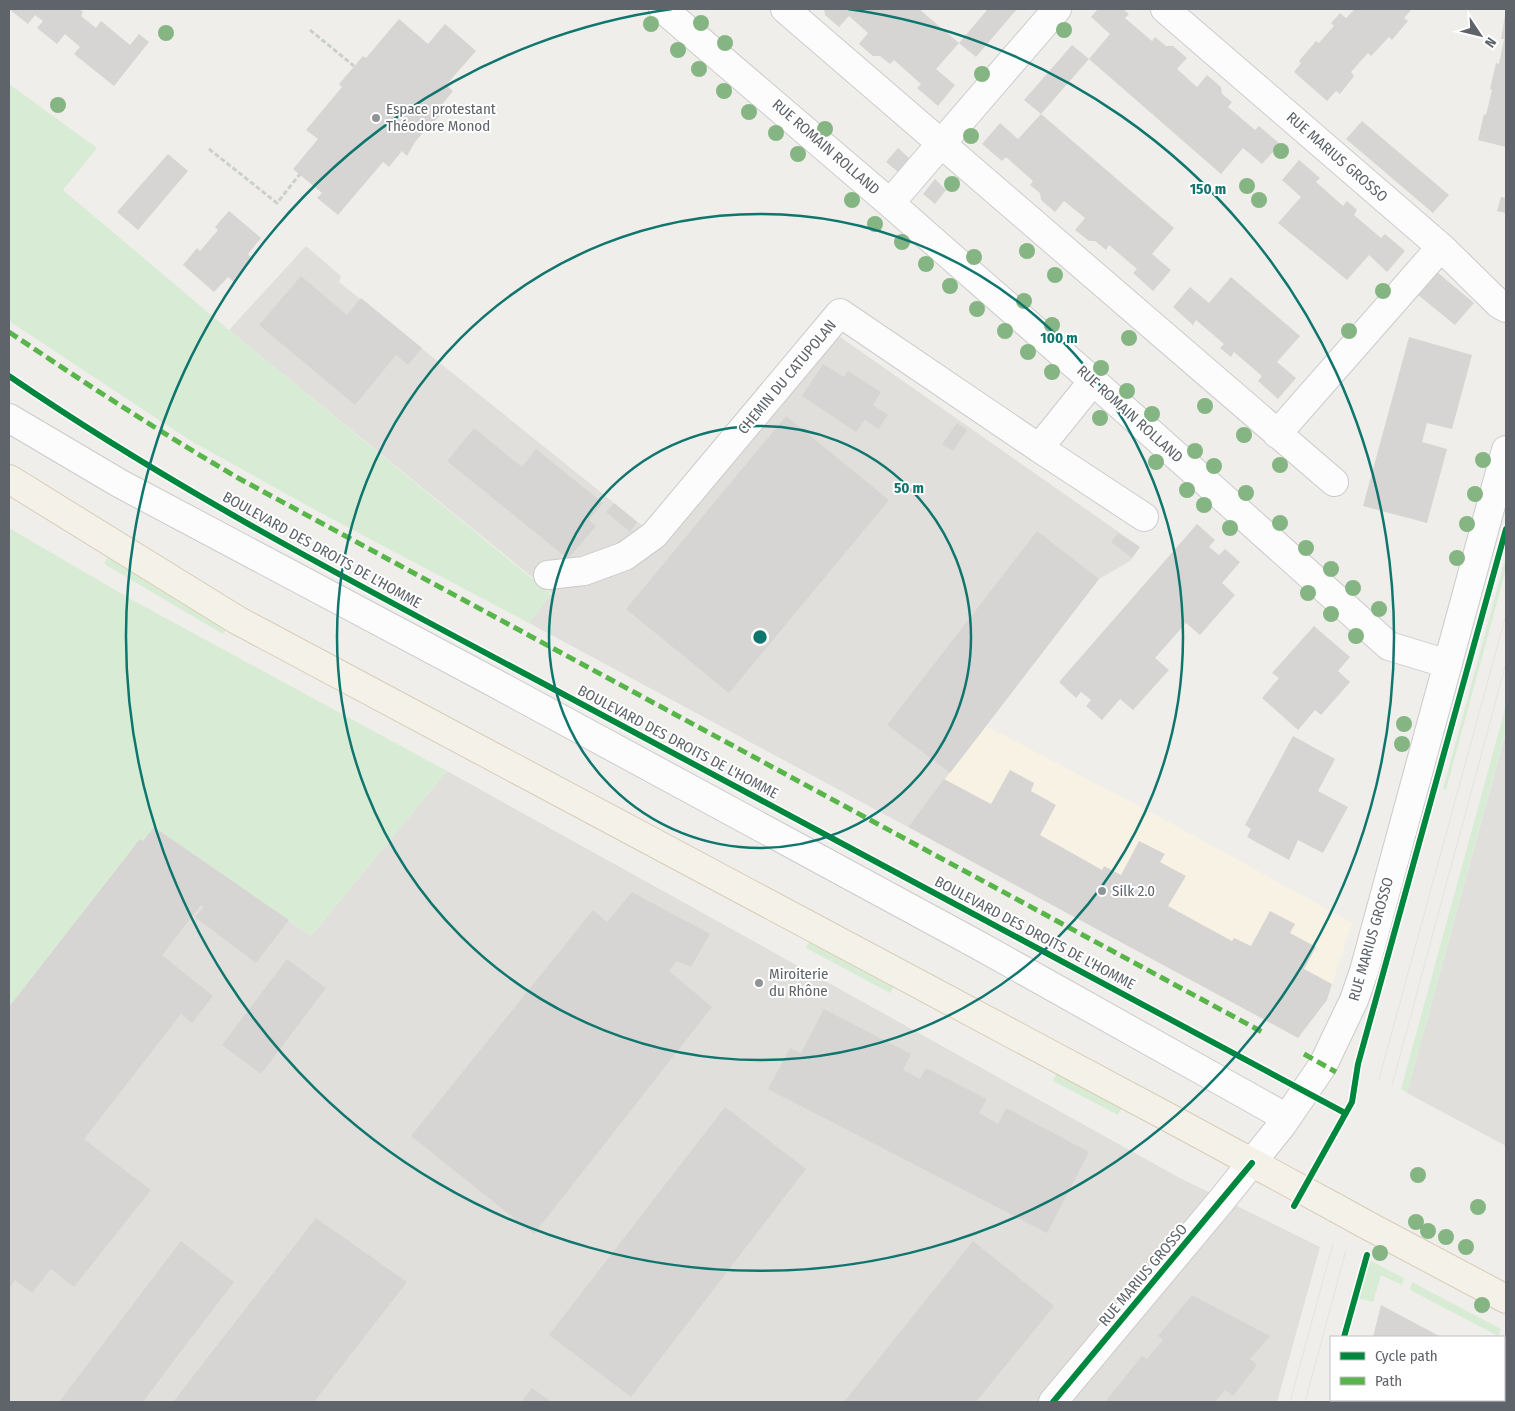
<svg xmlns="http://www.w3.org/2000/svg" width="1515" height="1411" font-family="'Fira Sans Condensed',sans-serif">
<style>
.commercial{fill:#f8f2e4}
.industrial{fill:#e0dfdb}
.green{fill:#d8ecd5}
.building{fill:#d6d5d3}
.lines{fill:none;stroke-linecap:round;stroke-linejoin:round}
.minor-casing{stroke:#cbcbcb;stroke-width:30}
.major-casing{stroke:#d8cdb6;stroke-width:30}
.path{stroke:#cbd0cc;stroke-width:3;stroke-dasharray:5 2.5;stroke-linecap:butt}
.minor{stroke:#fdfcfc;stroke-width:28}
.major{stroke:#f4f1e9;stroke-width:28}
.tram{stroke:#e4e4e4;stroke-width:1}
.major-bridge-casing{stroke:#d8cdb6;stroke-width:30;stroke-linecap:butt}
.major-bridge{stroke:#f4f1e9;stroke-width:28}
.quiet{stroke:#58b549;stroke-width:5;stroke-dasharray:10 5;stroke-linecap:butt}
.cycleway-casing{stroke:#fff;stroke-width:9}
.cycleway{stroke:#00873e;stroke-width:6}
.tree{fill:#86b584}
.ring{fill:none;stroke:#0f766e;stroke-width:2.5}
.poi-dot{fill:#919496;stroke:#fff;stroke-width:2}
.labels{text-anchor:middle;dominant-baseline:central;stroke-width:4;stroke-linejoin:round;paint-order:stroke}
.poi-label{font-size:15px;fill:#5e6469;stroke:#fff;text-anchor:start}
.street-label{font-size:15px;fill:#5e6469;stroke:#fff}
.centre{fill:#0f766e;stroke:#fff;stroke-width:2.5}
.ring-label{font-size:15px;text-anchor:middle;font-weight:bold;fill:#0f766e;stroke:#fff;stroke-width:4;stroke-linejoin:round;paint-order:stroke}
</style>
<rect width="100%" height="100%" fill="#efeeea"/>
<path class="commercial" d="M986,726L1160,817L1352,923L1327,1000L1298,1038L908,827Z"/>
<path class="industrial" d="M306,246L341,276L339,282L654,535L833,332L1140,547L1130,561L1099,579L908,827L529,623L551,594L554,595L229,330Z
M1506,732V1146L1407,1093Z
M447,771L1178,1177L1320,1247L1277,1402H9V1007L140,839L143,841L154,827L311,936Z"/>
<path class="green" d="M9,84L97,148L63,190L229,330L551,594L529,623L317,511L191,441L9,321Z
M9,528L136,602L447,771L311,936L289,920L154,827L143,841L140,839L9,1007Z
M1506,556V569L1446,790L1443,789Z
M108,557L228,628L223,634L104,564Z
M1506,705V731L1407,1093L1401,1089Z
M811,939L895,985L890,993L806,948Z
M1057,1072L1122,1107L1118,1115L1053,1081Z
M1369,1260L1404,1278L1402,1285L1381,1275L1373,1302L1358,1298Z
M1412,1282L1501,1329L1498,1336L1410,1290Z"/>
<path class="building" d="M9,9H79L83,12L81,16L96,28L101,21L130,45L139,34L149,42L114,86L74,54L80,47L65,34L57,44L37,28L43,21L35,15L28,24Z
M824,9H919L959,43L936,69L955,85L938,106L917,88L921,84L894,60L890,64L880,56H873L859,44L868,33L849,16L839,27L825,15Z
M988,9H1017L976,57L959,43Z
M1098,9H1123L1129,14L1125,18L1152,41L1155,37L1166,46H1173L1187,58L1177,69L1197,87L1207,75L1221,87L1222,94L1232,102L1228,107L1255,130L1259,126L1280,144L1262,164L1243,148L1221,174L1089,59L1110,34L1091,17Z
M1353,9H1412L1404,18L1408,21L1392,40L1389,37L1371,56L1368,53L1351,72L1354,76L1340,94L1336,91L1327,101L1294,72L1301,63L1299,61L1316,41L1319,43L1334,26L1331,23L1340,13L1346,18L1354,10Z
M1505,15H1506V147L1478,140L1484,114L1486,115L1492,90L1490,89L1496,63L1499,64L1504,39H1501Z
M399,19L428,44L445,24L476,51L446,85L453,91L440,107L445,111L425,130L415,142L407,156L402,151L389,167L383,162L338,215L317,198L322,193L293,169L318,139L306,130L342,87L339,84L363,56L366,58Z
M1072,45L1089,59L1041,114L1024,100Z
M1041,114L1174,228L1152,254L1171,270L1153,291L1133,273L1137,269L1109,245L1106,250L1095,241H1089L1075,230L1085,218L1064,201L1055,212L1041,200L1040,193L1030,185L1033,181L1006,157L1002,161L982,144L1000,123L1018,139Z
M1362,121L1449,195L1433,213L1346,139Z
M898,148L909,158L898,172L886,162Z
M168,154L188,171L138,230L117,212Z
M1299,160L1320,178L1316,182L1343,206L1347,201L1357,210L1354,215L1381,238L1385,234L1405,251L1387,272L1369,255L1347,280L1278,223L1301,197L1282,180Z
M935,179L946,190L935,204L923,194Z
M1501,197L1506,198V213L1497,211Z
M229,211L261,238L248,254L253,259L234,282L228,277L214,292L183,265L197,248L200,251L218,230L215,227Z
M1437,272L1474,303L1455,325L1418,295Z
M301,276L347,315L361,298L422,348L408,365L396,355L355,405L259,325Z
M1231,277L1300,336L1277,362L1296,378L1278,399L1258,381L1262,376L1234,352L1231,357L1220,348L1224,344L1196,320L1193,325L1173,307L1190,287L1209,303Z
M1409,337L1472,355L1452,429L1427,423L1422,442L1447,449L1427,523L1363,506Z
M823,364L844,377L848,371L881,392L873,405L888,415L878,429L865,420L856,432L802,396Z
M786,416L889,500L729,693L626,609Z
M957,423L967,430L953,451L942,444Z
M474,428L522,467L536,449L603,503L589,520L596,526L568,559L447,461Z
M614,503L637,522L630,532L606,512Z
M1197,524L1215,540L1209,547L1219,555L1225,549L1240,562L1222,583L1235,595L1200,635L1186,623L1155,658L1169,670L1133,710L1120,699L1102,720L1086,706L1091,700L1081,692L1076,698L1059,682Z
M1037,531L1099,579L950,773L887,725Z
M1118,533L1140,547L1132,558L1111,542Z
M1314,626L1350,657L1338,671L1350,682L1321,715L1315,710L1298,730L1262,698L1279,678L1272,673Z
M1293,736L1335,759L1318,791L1348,807L1323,853L1298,840L1289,860L1247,837L1251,829L1245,825Z
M1010,770L1034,783L1031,791L1056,805L1040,835L1102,870L1104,866L1121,875L1139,841L1165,854L1160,862L1186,876L1168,906L1232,941L1234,938L1251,946L1270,911L1295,924L1290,933L1316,947L1304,969L1332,984L1327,1000L1298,1038L908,827L944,779L991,804Z
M154,827L289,920L256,963L195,917L204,907L201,905L162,955L213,996L192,1023L181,1014L84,1139L151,1190L74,1287L51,1269L32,1293L15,1280L9,1289V1007L140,839L143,841Z
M632,892L710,934L691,967L677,961L669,971L712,1007L534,1234L411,1136L593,910L607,922Z
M287,959L326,988L261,1074L222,1045Z
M824,1009L911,1054L903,1070L920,1079L926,1068L987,1099L979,1113L998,1124L1006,1108L1089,1152L1047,1233L768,1089L790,1048L801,1053Z
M725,1107L806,1169L631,1397L549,1335Z
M316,1218L407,1282L314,1402H173Z
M181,1241L234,1282L172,1363L143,1402H59Z
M973,1241L1054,1306L976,1402H844Z
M1192,1295L1270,1336L1250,1359L1257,1365L1233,1396L1225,1390L1215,1402H1105L1142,1356L1147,1359L1163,1340L1158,1336Z
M1381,1305L1441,1337H1373Z
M532,1388L552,1402H521Z
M1356,1400H1458L1457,1402H1355Z"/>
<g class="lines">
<defs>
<path id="minor" d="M663,9L890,203L1093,381L1389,646L1448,664
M785,9L1334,482
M1165,9L1441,247L1499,304L1506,308
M890,203L1057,9
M9,418L119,483L491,681L978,945L1287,1118
M1277,434L1441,247
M1039,448L1144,517
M548,575L584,571L625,556L654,535L840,313L1039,448L1093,381
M1053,1402L1221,1201L1282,1125L1323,1065L1354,1000L1364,971L1506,450"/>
<path id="major" d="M9,479L237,620L1179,1123L1336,1208
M1365,1224L1506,1299"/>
</defs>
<use href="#minor" class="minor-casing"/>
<use href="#major" class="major-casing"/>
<path class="path" d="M310,30L354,66
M209,149L277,203L300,174"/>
<use href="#minor" class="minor"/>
<use href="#major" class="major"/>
<path class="tram" d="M1379,1079L1506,615
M1392,1085L1506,663
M1290,1402L1333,1244
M1305,1402L1346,1250"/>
<defs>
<path id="major-bridge" d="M1336,1208L1365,1224"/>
</defs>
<use href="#major-bridge" class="major-bridge-casing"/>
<use href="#major-bridge" class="major-bridge"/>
<path class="quiet" d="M9,332C85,383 161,433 240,479L1264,1033
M1304,1054L1336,1072"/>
<defs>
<path id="cycleway" d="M9,376C184,496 374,593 561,693C822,833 1084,973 1345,1113
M1294,1206L1352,1102L1358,1064L1506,529
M1344,1337L1367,1255
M1053,1402L1252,1163"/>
</defs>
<use href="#cycleway" class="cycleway-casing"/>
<use href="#cycleway" class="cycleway"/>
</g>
<g class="tree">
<circle cx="701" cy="23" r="8"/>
<circle cx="651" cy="24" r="8"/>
<circle cx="1064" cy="30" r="8"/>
<circle cx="166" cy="33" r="8"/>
<circle cx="725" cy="43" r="8"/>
<circle cx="678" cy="50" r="8"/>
<circle cx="699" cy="69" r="8"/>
<circle cx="982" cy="74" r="8"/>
<circle cx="724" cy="91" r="8"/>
<circle cx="58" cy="105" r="8"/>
<circle cx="749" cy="112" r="8"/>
<circle cx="825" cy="129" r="8"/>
<circle cx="776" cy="133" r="8"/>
<circle cx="971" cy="136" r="8"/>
<circle cx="1281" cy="151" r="8"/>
<circle cx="798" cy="154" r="8"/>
<circle cx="952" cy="184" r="8"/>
<circle cx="1247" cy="186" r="8"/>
<circle cx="852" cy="200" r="8"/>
<circle cx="1259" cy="200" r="8"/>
<circle cx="875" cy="224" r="8"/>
<circle cx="902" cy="242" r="8"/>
<circle cx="1027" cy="251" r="8"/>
<circle cx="974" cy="257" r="8"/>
<circle cx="926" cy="264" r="8"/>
<circle cx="1055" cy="275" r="8"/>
<circle cx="950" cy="286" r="8"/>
<circle cx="1383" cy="291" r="8"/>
<circle cx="1024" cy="301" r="8"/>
<circle cx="977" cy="309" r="8"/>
<circle cx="1052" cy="325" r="8"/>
<circle cx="1005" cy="331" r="8"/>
<circle cx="1349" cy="331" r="8"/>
<circle cx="1129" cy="338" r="8"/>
<circle cx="1028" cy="352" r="8"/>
<circle cx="1101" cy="368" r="8"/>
<circle cx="1052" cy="372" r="8"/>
<circle cx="1127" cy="391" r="8"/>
<circle cx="1205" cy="406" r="8"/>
<circle cx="1152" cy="414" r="8"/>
<circle cx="1100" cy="418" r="8"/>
<circle cx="1244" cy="435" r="8"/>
<circle cx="1195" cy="451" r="8"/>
<circle cx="1483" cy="460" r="8"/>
<circle cx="1156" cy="462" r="8"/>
<circle cx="1280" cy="465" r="8"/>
<circle cx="1214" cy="466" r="8"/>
<circle cx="1187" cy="490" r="8"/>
<circle cx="1246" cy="493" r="8"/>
<circle cx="1475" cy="494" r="8"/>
<circle cx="1204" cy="505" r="8"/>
<circle cx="1280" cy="523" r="8"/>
<circle cx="1467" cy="524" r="8"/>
<circle cx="1230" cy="528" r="8"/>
<circle cx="1306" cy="548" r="8"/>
<circle cx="1457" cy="558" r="8"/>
<circle cx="1331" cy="569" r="8"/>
<circle cx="1353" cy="588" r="8"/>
<circle cx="1308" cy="593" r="8"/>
<circle cx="1379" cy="609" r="8"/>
<circle cx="1331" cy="614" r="8"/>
<circle cx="1356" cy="636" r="8"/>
<circle cx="1404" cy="724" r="8"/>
<circle cx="1402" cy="744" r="8"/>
<circle cx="1418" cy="1175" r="8"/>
<circle cx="1478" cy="1207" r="8"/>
<circle cx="1416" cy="1222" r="8"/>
<circle cx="1428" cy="1231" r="8"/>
<circle cx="1446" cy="1237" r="8"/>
<circle cx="1466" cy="1247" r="8"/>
<circle cx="1380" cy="1253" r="8"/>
<circle cx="1482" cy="1305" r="8"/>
</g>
<g class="ring">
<circle cx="760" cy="637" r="211"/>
<circle cx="760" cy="637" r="423"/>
<path d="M848 9A634 634 0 1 1 672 9"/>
</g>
<g class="poi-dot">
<circle cx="376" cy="118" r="5"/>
<circle cx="1102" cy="891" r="5"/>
<circle cx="759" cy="983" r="5"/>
</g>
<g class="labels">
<g class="poi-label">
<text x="386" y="109">Espace protestant<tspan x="386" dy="17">Théodore Monod</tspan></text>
<text x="1112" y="891">Silk 2.0</text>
<text x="769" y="974">Miroiterie<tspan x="769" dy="17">du Rhône</tspan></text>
</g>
<g class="street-label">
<text transform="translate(826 147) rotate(41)">RUE ROMAIN ROLLAND</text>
<text transform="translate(1337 157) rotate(41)">RUE MARIUS GROSSO</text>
<text transform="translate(787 377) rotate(-50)">CHEMIN DU CATUPOLAN</text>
<text transform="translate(1130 414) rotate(42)">RUE ROMAIN ROLLAND</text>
<text transform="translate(322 550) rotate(29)">BOULEVARD DES DROITS DE L'HOMME</text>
<text transform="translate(678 742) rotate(28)">BOULEVARD DES DROITS DE L'HOMME</text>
<text transform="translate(1035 933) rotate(28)">BOULEVARD DES DROITS DE L'HOMME</text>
<text transform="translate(1371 939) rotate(-74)">RUE MARIUS GROSSO</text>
<text transform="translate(1143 1275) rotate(-50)">RUE MARIUS GROSSO</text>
</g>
</g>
<circle cx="760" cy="637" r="8" class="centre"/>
<g class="ring-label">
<text x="1208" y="194">150 m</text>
<text x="1059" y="343">100 m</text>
<text x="909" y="493">50 m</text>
</g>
<rect width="1515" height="1411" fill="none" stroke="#5e6469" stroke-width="20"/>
<rect x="1330" y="1336" width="175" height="65" fill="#ffffff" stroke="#bfc1c3"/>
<rect x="1340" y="1352" width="25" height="8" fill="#00873e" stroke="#bfc1c3"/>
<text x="1375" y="1361" font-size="15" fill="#5e6469">Cycle path</text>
<rect x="1340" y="1377" width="25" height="8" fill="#58b549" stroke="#bfc1c3"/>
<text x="1375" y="1386" font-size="15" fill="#5e6469">Path</text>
<g transform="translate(1480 35) rotate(125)" stroke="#ffffff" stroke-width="4" paint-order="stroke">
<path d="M0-4L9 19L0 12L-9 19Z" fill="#5e6469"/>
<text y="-8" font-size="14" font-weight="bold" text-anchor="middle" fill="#5e6469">N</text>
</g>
</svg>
